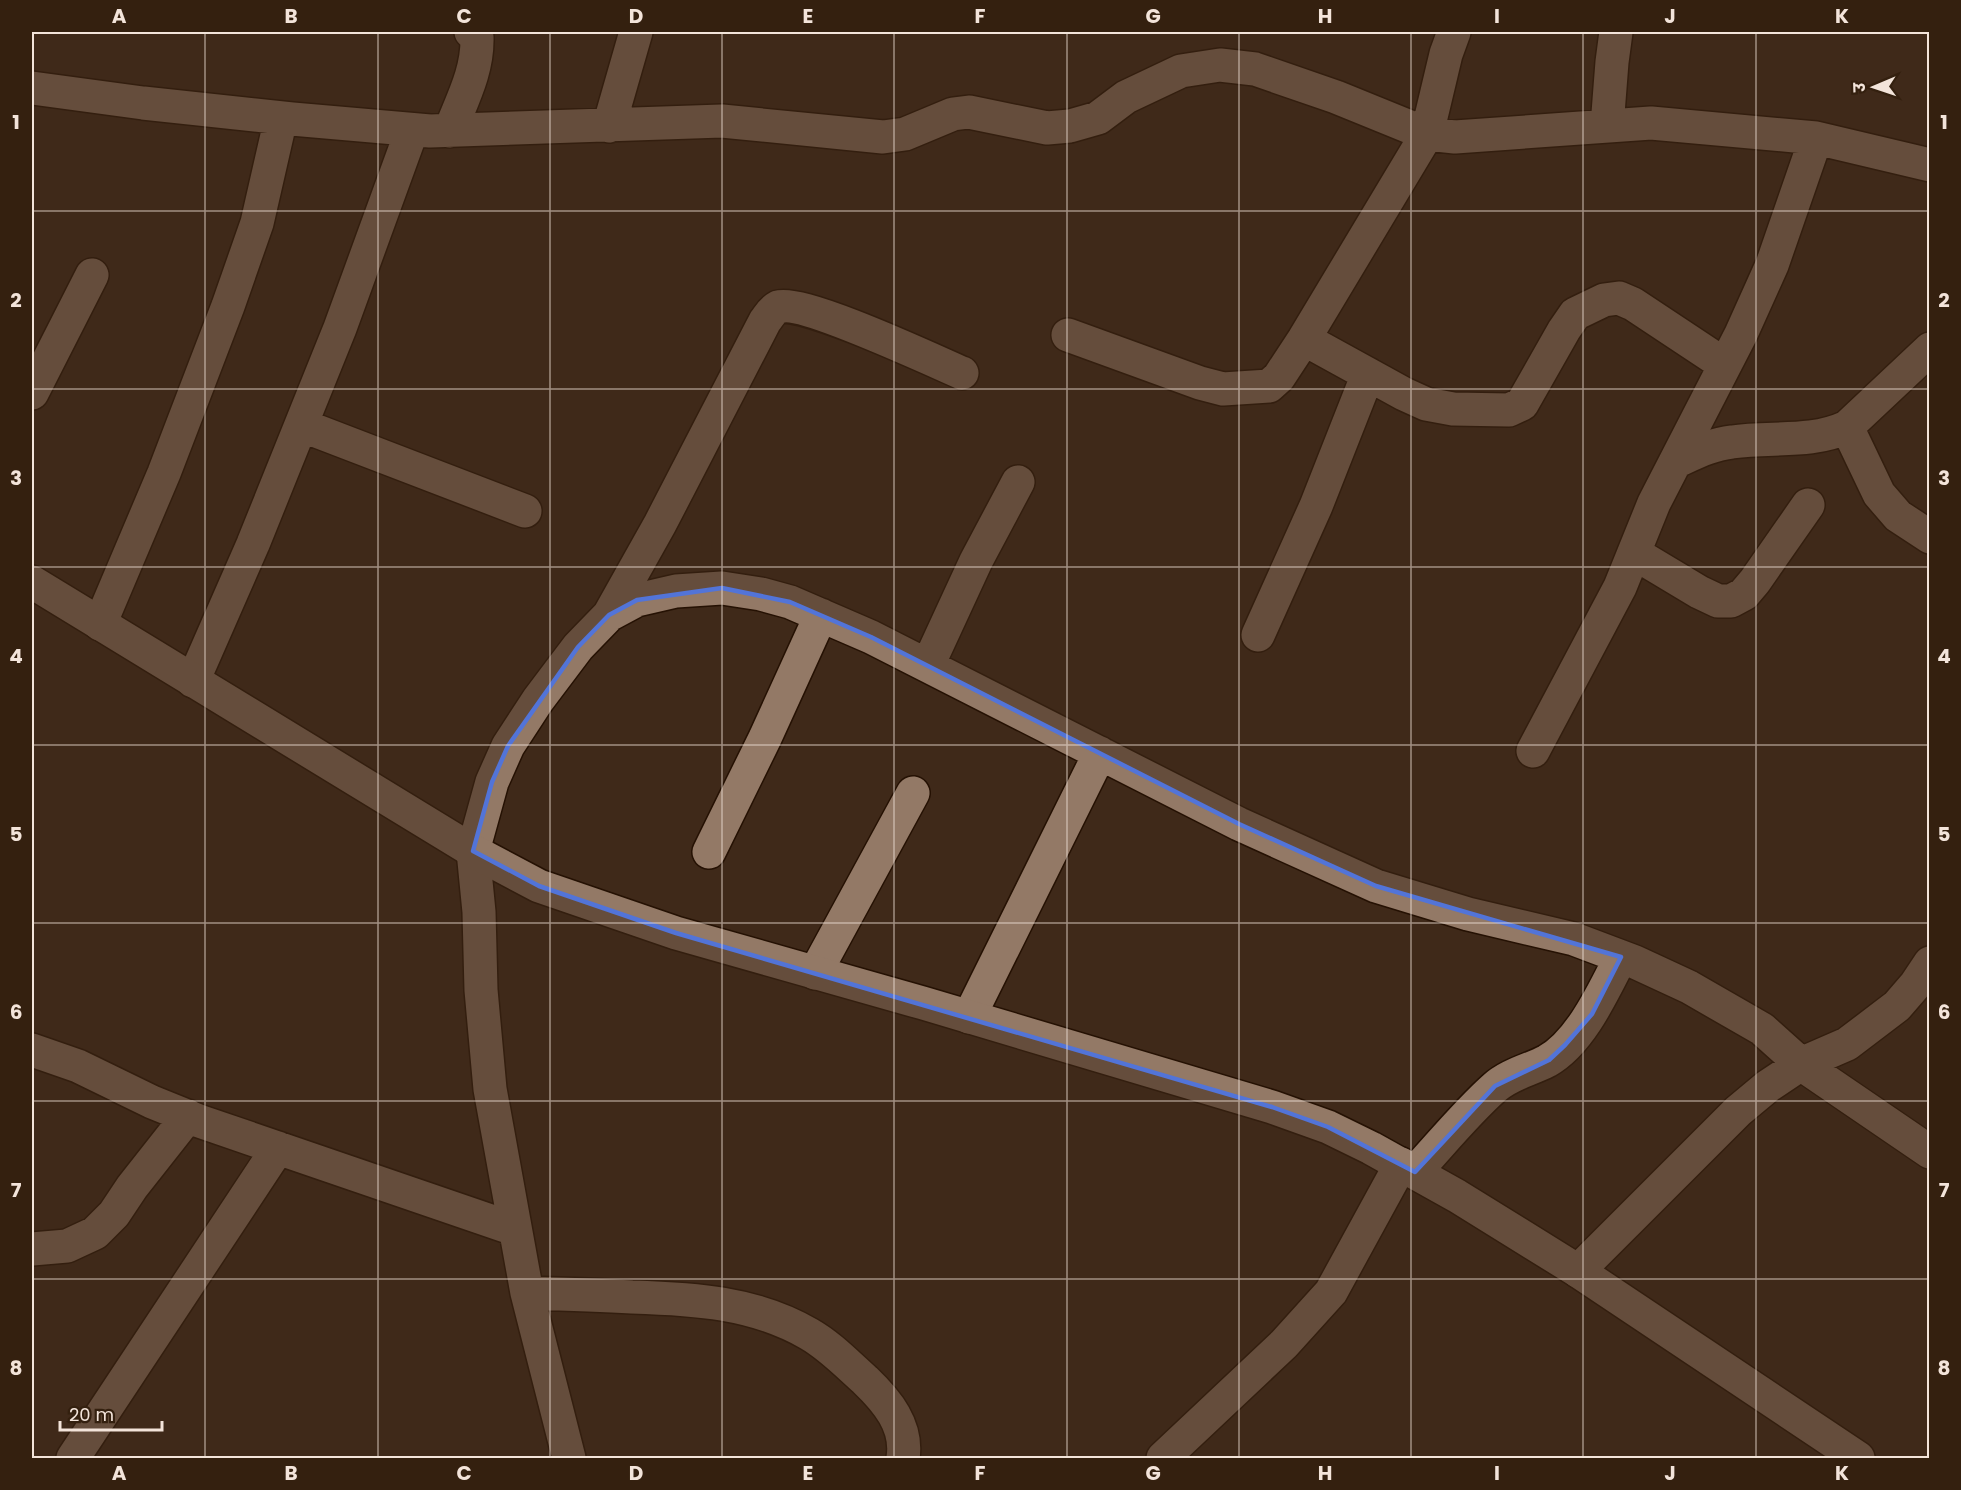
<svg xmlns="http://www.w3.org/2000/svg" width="1961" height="1490" font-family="Poppins,'Noto Sans Devanagari',sans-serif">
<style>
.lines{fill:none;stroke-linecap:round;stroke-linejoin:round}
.minor-casing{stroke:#251103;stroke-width:36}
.tertiary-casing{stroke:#251103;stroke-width:36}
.minor{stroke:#937966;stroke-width:33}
.tertiary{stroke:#937966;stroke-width:33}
.marked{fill:none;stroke:#5274d8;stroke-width:4.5;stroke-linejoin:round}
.grid{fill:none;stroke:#f3e4da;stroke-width:1.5;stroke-opacity:0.55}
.neatline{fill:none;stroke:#f3e4da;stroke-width:2}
.grid-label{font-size:20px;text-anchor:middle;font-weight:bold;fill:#f3e4da}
</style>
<rect width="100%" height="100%" fill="#3f2919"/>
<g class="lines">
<defs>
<path id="minor" d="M32,88L143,103L292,119L430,131L722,121L883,137L905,134L953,114L969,112L1047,128L1070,126L1098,118L1126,97L1181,71L1220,65L1255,69L1336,97L1427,134L1455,137L1651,123L1816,138L1930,165
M609,126L636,32
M1607,126L1612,62L1616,32
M450,131C462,100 478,71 477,37L471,32
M1068,335L1200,383L1223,389L1269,386L1279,377L1304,339L1427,134L1446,54L1454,32
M1304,339L1404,394L1426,404L1453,409L1509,410L1522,404L1564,330L1575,314L1604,300L1619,298L1633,304L1725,365
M32,393L92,275
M301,425L525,511
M1847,427L1879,494L1898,516L1930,537
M1675,462C1693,454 1712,444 1732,442C1771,436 1810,444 1847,427L1930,349
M1634,553L1699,592L1718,601H1731L1744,594L1755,581L1808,505
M609,615L660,524L765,321C769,316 772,310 778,307C802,299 932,360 962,373
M100,624L164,473L228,306L257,223L281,118
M1258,635L1316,506L1368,374
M928,665L976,561L1018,482
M193,681L253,544L340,328L412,130
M1533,751L1620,587L1654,503L1741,334L1772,265L1816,138
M709,852L765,738L821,615
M815,973L913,793
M969,1017L1100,753
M32,1050L78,1066L152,1102L199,1121L514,1229
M1415,1172C1441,1144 1466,1113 1494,1088C1509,1074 1530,1070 1547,1061C1581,1042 1604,990 1621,957
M32,1249L67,1246L95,1233L114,1214L132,1187L188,1116
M1578,1271L1738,1111L1768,1086L1801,1064L1847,1044L1897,1006L1916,984L1930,963
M527,1293C562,1294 597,1295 632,1297C694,1299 754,1302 809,1334C830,1346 847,1364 865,1380C887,1401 908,1426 903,1458
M73,1458L278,1148
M569,1458L527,1293L490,1089L481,990L479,912L473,851L492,782L508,746L538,700L578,647L609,615L637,600L676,591L722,588L761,594L790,602L871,637L1239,824L1376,886L1468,914L1574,939L1635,962L1689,987L1762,1029L1801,1064L1930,1152
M1163,1458L1284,1344L1331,1292L1401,1164"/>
<path id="tertiary" d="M32,582L473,851L539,886L676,933L923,1003L1272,1107L1328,1127L1371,1148L1457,1196L1578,1271L1858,1458"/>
</defs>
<use href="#minor" class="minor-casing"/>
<use href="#tertiary" class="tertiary-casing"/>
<use href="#minor" class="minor"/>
<use href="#tertiary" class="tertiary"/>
</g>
<path d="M0 0H1961V1490H0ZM722,588L790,602L871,637L1239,824L1376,886L1621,957L1592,1014L1565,1045L1549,1060L1495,1086L1415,1172L1328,1127L1272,1107L676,933L539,886L473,851L492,782L508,746L578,647L609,615L637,600Z" fill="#3f2919" fill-opacity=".55" fill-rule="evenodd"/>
<path class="marked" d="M722,588L790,602L871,637L1239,824L1376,886L1621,957L1592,1014L1565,1045L1549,1060L1495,1086L1415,1172L1328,1127L1272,1107L676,933L539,886L473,851L492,782L508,746L578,647L609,615L637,600Z"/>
<path class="grid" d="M205,32V1458M378,32V1458M550,32V1458M722,32V1458M894,32V1458M1067,32V1458M1239,32V1458M1411,32V1458M1583,32V1458M1756,32V1458M32,211H1930M32,389H1930M32,567H1930M32,745H1930M32,923H1930M32,1101H1930M32,1279H1930"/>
<rect width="1961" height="1490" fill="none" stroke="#34200f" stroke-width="66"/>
<g transform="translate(1874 87) rotate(268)" stroke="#34200f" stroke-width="4.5" paint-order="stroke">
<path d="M0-4.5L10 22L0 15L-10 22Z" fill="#f3e4da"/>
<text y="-9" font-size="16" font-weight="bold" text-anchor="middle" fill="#f3e4da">उ</text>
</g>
<path d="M60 1421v9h102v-9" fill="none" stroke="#f3e4da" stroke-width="3"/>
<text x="69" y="1421" font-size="18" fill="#f3e4da" stroke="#34200f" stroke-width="4.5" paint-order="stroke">20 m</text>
<rect x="33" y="33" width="1895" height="1424" class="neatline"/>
<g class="grid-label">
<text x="119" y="23">A</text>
<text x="291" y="23">B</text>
<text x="464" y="23">C</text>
<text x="636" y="23">D</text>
<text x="808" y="23">E</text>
<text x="980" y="23">F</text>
<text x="1153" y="23">G</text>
<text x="1325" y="23">H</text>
<text x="1497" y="23">I</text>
<text x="1670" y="23">J</text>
<text x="1842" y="23">K</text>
<text x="16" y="129">1</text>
<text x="1944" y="129">1</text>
<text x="16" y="307">2</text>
<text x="1944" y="307">2</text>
<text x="16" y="485">3</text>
<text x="1944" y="485">3</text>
<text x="16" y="663">4</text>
<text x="1944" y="663">4</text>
<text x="16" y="841">5</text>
<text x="1944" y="841">5</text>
<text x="16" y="1019">6</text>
<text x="1944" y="1019">6</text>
<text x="16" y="1197">7</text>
<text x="1944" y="1197">7</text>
<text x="16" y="1375">8</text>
<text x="1944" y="1375">8</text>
<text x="119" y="1480">A</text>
<text x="291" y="1480">B</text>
<text x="464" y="1480">C</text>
<text x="636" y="1480">D</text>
<text x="808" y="1480">E</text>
<text x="980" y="1480">F</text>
<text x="1153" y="1480">G</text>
<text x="1325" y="1480">H</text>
<text x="1497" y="1480">I</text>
<text x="1670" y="1480">J</text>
<text x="1842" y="1480">K</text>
</g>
</svg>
